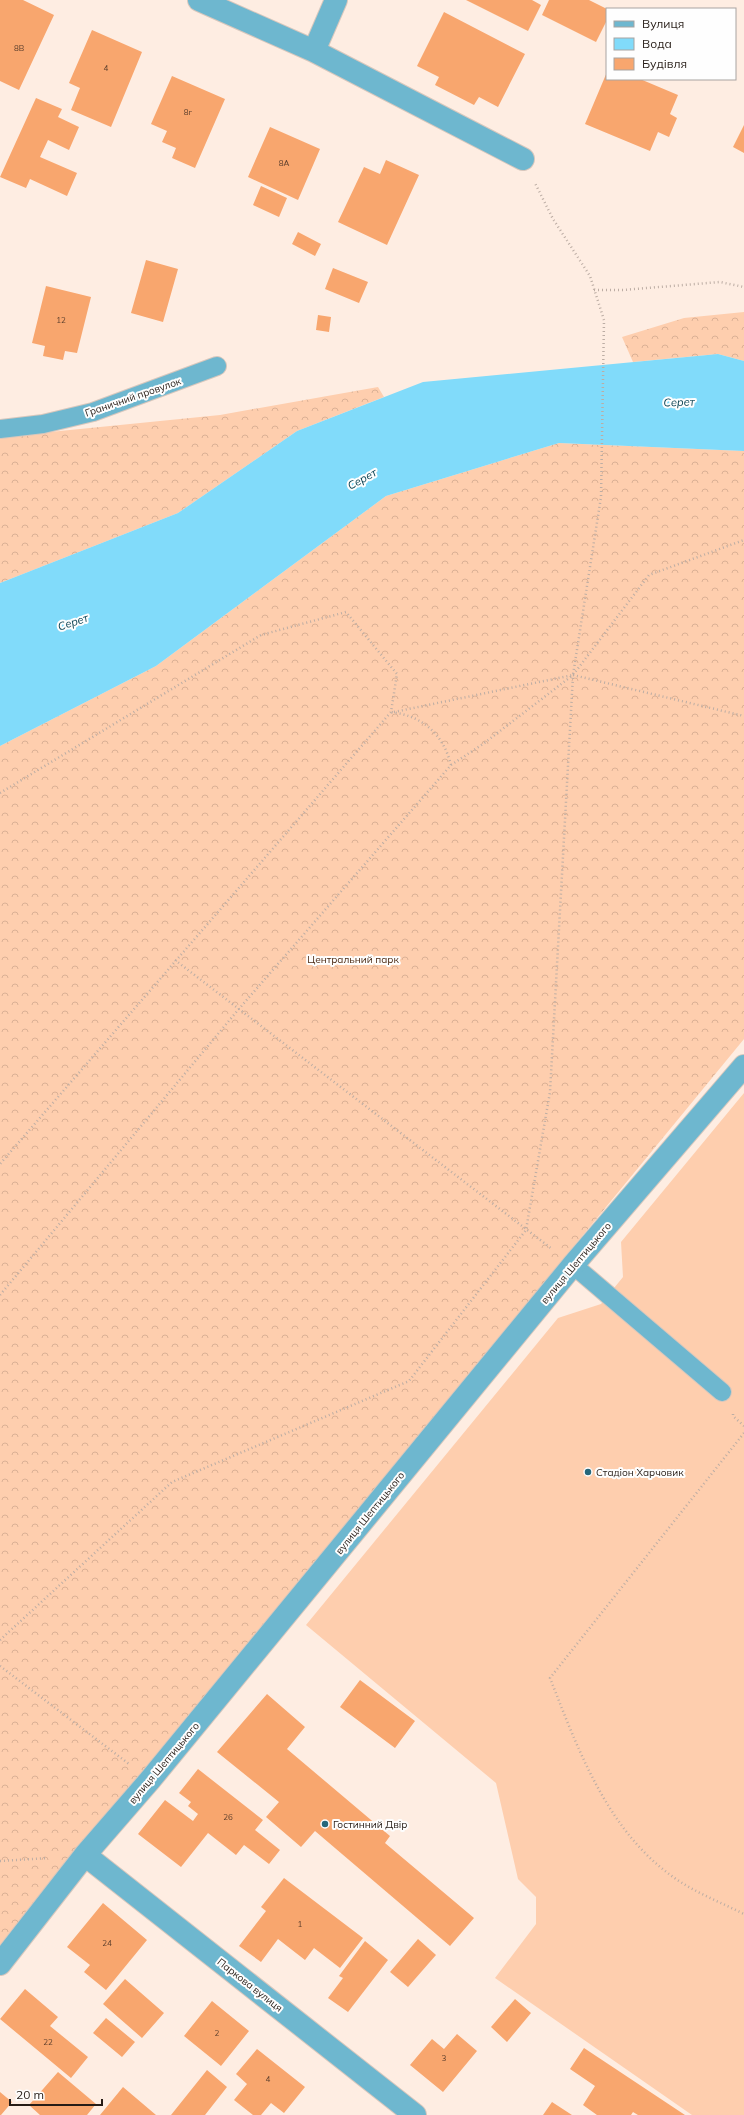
<svg xmlns="http://www.w3.org/2000/svg" width="744" height="2115" font-family="Mulish,sans-serif">
<style>
.forest{fill:url(#forest-crowns)}
.pitch{fill:#feceae}
.water{fill:#81dbfa}
.building{fill:#f8a66e}
.lines{fill:none;stroke-linecap:round;stroke-linejoin:round}
.lane-casing{stroke:#d7c7bd;stroke-width:20}
.street-casing{stroke:#d7c7bd;stroke-width:24}
.path{stroke:#bcada4;stroke-width:2.5;stroke-dasharray:1 3;stroke-linecap:butt}
.lane{stroke:#6eb7cf;stroke-width:18}
.street{stroke:#6eb7cf;stroke-width:22}
.poi-dot{fill:#26677b;stroke:#fefefe;stroke-width:1.5}
.labels{text-anchor:middle;dominant-baseline:central;stroke-width:4;stroke-linejoin:round;paint-order:stroke}
.number-label{font-size:8px;fill:#5a3e2c}
.street-label{font-size:10px;fill:#261c16;stroke:#fefefe}
.park-label{font-size:10px;fill:#4b2a13;stroke:#fefefe}
.poi-label{font-size:10px;fill:#261c16;stroke:#fefefe;text-anchor:start}
.water-label{font-size:11px;font-style:italic;fill:#0a4252;stroke:#fefefe}
</style>
<defs>
<pattern id="forest-crowns" width="20" height="18" patternUnits="userSpaceOnUse"><rect width="20" height="18" fill="#feceae"/><path d="M2 6a3 3 0 1 1 6 0M12 15a3 3 0 1 1 6 0" fill="none" stroke="#dab095"/></pattern>
</defs>
<rect width="100%" height="100%" fill="#feede2"/>
<path class="forest" d="M744,312V361L718,354L633,362L622,337L684,318Z
M378,387L384,397L297,431L178,513L0,583V437L220,415Z
M559,443L744,451V1039L0,1945V746L156,666L386,496Z"/>
<path class="pitch" d="M744,1093V2115H692L495,1978L536,1924V1897L518,1879L496,1783L306,1625L558,1318L601,1304L623,1277L621,1242Z"/>
<path class="water" d="M718,354L744,361V451L559,443L386,496L156,666L0,746V583L178,513L297,431L423,382Z"/>
<path class="building" d="M0,0H23L54,15L19,90L0,81Z
M466,0H532L541,5L528,31Z
M549,0H589L607,9V20L596,42L542,15Z
M444,12L525,54L498,107L479,97L474,105L435,85L439,77L417,66Z
M92,30L142,52L111,127L71,110L80,88L69,83Z
M607,72V79H640L678,95L670,114L677,118L669,137L658,132L650,151L585,124Z
M172,76L225,99L195,168L172,158L176,148L162,142L167,131L151,124Z
M36,98L62,109L58,117L79,127L69,150L48,140L40,157L77,173L67,196L30,179L26,188L0,177Z
M744,125V153L733,147Z
M270,127L320,149L298,200L248,177Z
M386,160L419,175L387,245L338,222L364,167L380,174Z
M261,186L287,198L279,217L253,205Z
M298,232L321,244L315,256L292,244Z
M146,260L178,269L163,322L131,313Z
M333,268L368,282L359,303L325,289Z
M46,286L91,297L77,353L65,351L63,360L43,356L45,346L32,343Z
M318,315L331,317L329,332L316,330Z
M360,1680L415,1721L395,1748L340,1707Z
M267,1694L305,1727L287,1749L390,1836L385,1843L474,1918L450,1946L315,1831L301,1847L266,1817L279,1802L217,1752Z
M198,1769L263,1820L255,1830L280,1850L269,1864L244,1845L236,1855L208,1833L181,1867L138,1834L165,1800L193,1821L198,1814L188,1806L191,1802L179,1793Z
M284,1878L363,1938L340,1968L314,1948L305,1960L278,1939L261,1962L239,1946L266,1911L261,1907Z
M103,1903L147,1940L106,1990L84,1972L90,1965L67,1947Z
M418,1939L436,1955L408,1987L390,1972Z
M365,1941L388,1960L348,2012L328,1998L343,1978L339,1976Z
M125,1979L164,2013L142,2038L103,2004Z
M25,1989L58,2017L50,2026L88,2057L71,2078L0,2019Z
M515,1999L531,2013L507,2042L491,2027Z
M212,2001L249,2031L221,2066L184,2036Z
M106,2018L135,2042L122,2057L93,2033Z
M457,2034L477,2051L443,2092L410,2065L432,2039L444,2049Z
M584,2048L685,2115H638L633,2112L631,2115H597L583,2105L595,2086L570,2069Z
M257,2049L305,2087L284,2113L271,2103L261,2115H253L234,2100L247,2084L236,2074Z
M207,2070L227,2087L205,2115H171Z
M58,2072L96,2104L87,2115H40L29,2105Z
M123,2087L156,2115H100Z
M0,2092L12,2102L1,2115H0Z
M552,2102L572,2115H543Z"/>
<g class="lines">
<defs>
<path id="lane" d="M0,429L43,424L93,412L217,366
M573,1265L722,1392"/>
<path id="street" d="M199,0L314,51L523,159
M314,51L336,0
M85,1855L415,2115
M0,1964L85,1855L150,1780L573,1265L744,1066"/>
</defs>
<use href="#lane" class="lane-casing"/>
<use href="#street" class="street-casing"/>
<path class="path" d="M594,290H623L720,282L744,287
M573,675L744,716
M394,712L573,675L601,497L604,320L590,276L553,219L535,183
M451,765L483,744L573,675L649,575L744,540
M0,793L261,635L346,612L397,674L391,712L0,1164
M175,960L552,1249
M0,1295L238,1010L451,765C443,734 423,716 391,712
M733,1414V1416L744,1426
M744,1433L550,1678C579,1752 609,1835 679,1881C699,1894 722,1903 744,1914
M0,1640L172,1482L409,1381L526,1230L550,1092L573,675
M0,1666L129,1764
M0,1861L47,1858"/>
<use href="#lane" class="lane"/>
<use href="#street" class="street"/>
</g>
<g class="poi-dot">
<circle cx="588" cy="1472" r="4"/>
<circle cx="325" cy="1824" r="4"/>
</g>
<g class="labels">
<g class="number-label">
<text x="19" y="48">8В</text>
<text x="106" y="68">4</text>
<text x="188" y="112">8г</text>
<text x="284" y="163">8А</text>
<text x="61" y="320">12</text>
<text x="228" y="1817">26</text>
<text x="300" y="1924">1</text>
<text x="107" y="1943">24</text>
<text x="217" y="2033">2</text>
<text x="48" y="2042">22</text>
<text x="444" y="2058">3</text>
<text x="268" y="2079">4</text>
</g>
<g class="street-label">
<text transform="translate(133 397) rotate(-19)">Граничний провулок</text>
<text transform="translate(576 1263) rotate(-50)">вулиця Шептицького</text>
<text transform="translate(370 1513) rotate(-51)">вулиця Шептицького</text>
<text transform="translate(164 1763) rotate(-50)">вулиця Шептицького</text>
<text transform="translate(250 1985) rotate(38)">Паркова вулиця</text>
</g>
<g class="park-label">
<text x="353" y="959">Центральний парк</text>
</g>
<g class="poi-label">
<text x="596" y="1472">Стадіон Харчовик</text>
<text x="333" y="1824">Гостинний Двір</text>
</g>
<g class="water-label">
<text transform="translate(679 402) rotate(-2)">Серет</text>
<text transform="translate(362 479) rotate(-29)">Серет</text>
<text transform="translate(73 622) rotate(-18)">Серет</text>
</g>
</g>
<rect x="606" y="8" width="130" height="72" fill="#fefefe" stroke="#a8a4a1"/>
<rect x="614" y="21" width="20" height="6" fill="#6eb7cf" stroke="#a8a4a1"/>
<text x="642" y="28" font-size="12" fill="#261c16">Вулиця</text>
<rect x="614" y="38" width="20" height="12" fill="#81dbfa" stroke="#a8a4a1"/>
<text x="642" y="48" font-size="12" fill="#261c16">Вода</text>
<rect x="614" y="58" width="20" height="12" fill="#f8a66e" stroke="#a8a4a1"/>
<text x="642" y="68" font-size="12" fill="#261c16">Будівля</text>
<path d="M10 2099v6h92v-6" fill="none" stroke="#261c16" stroke-width="2"/>
<text x="16" y="2099" font-size="12" fill="#261c16" stroke="#fefefe" stroke-width="3" paint-order="stroke">20 m</text>
</svg>
